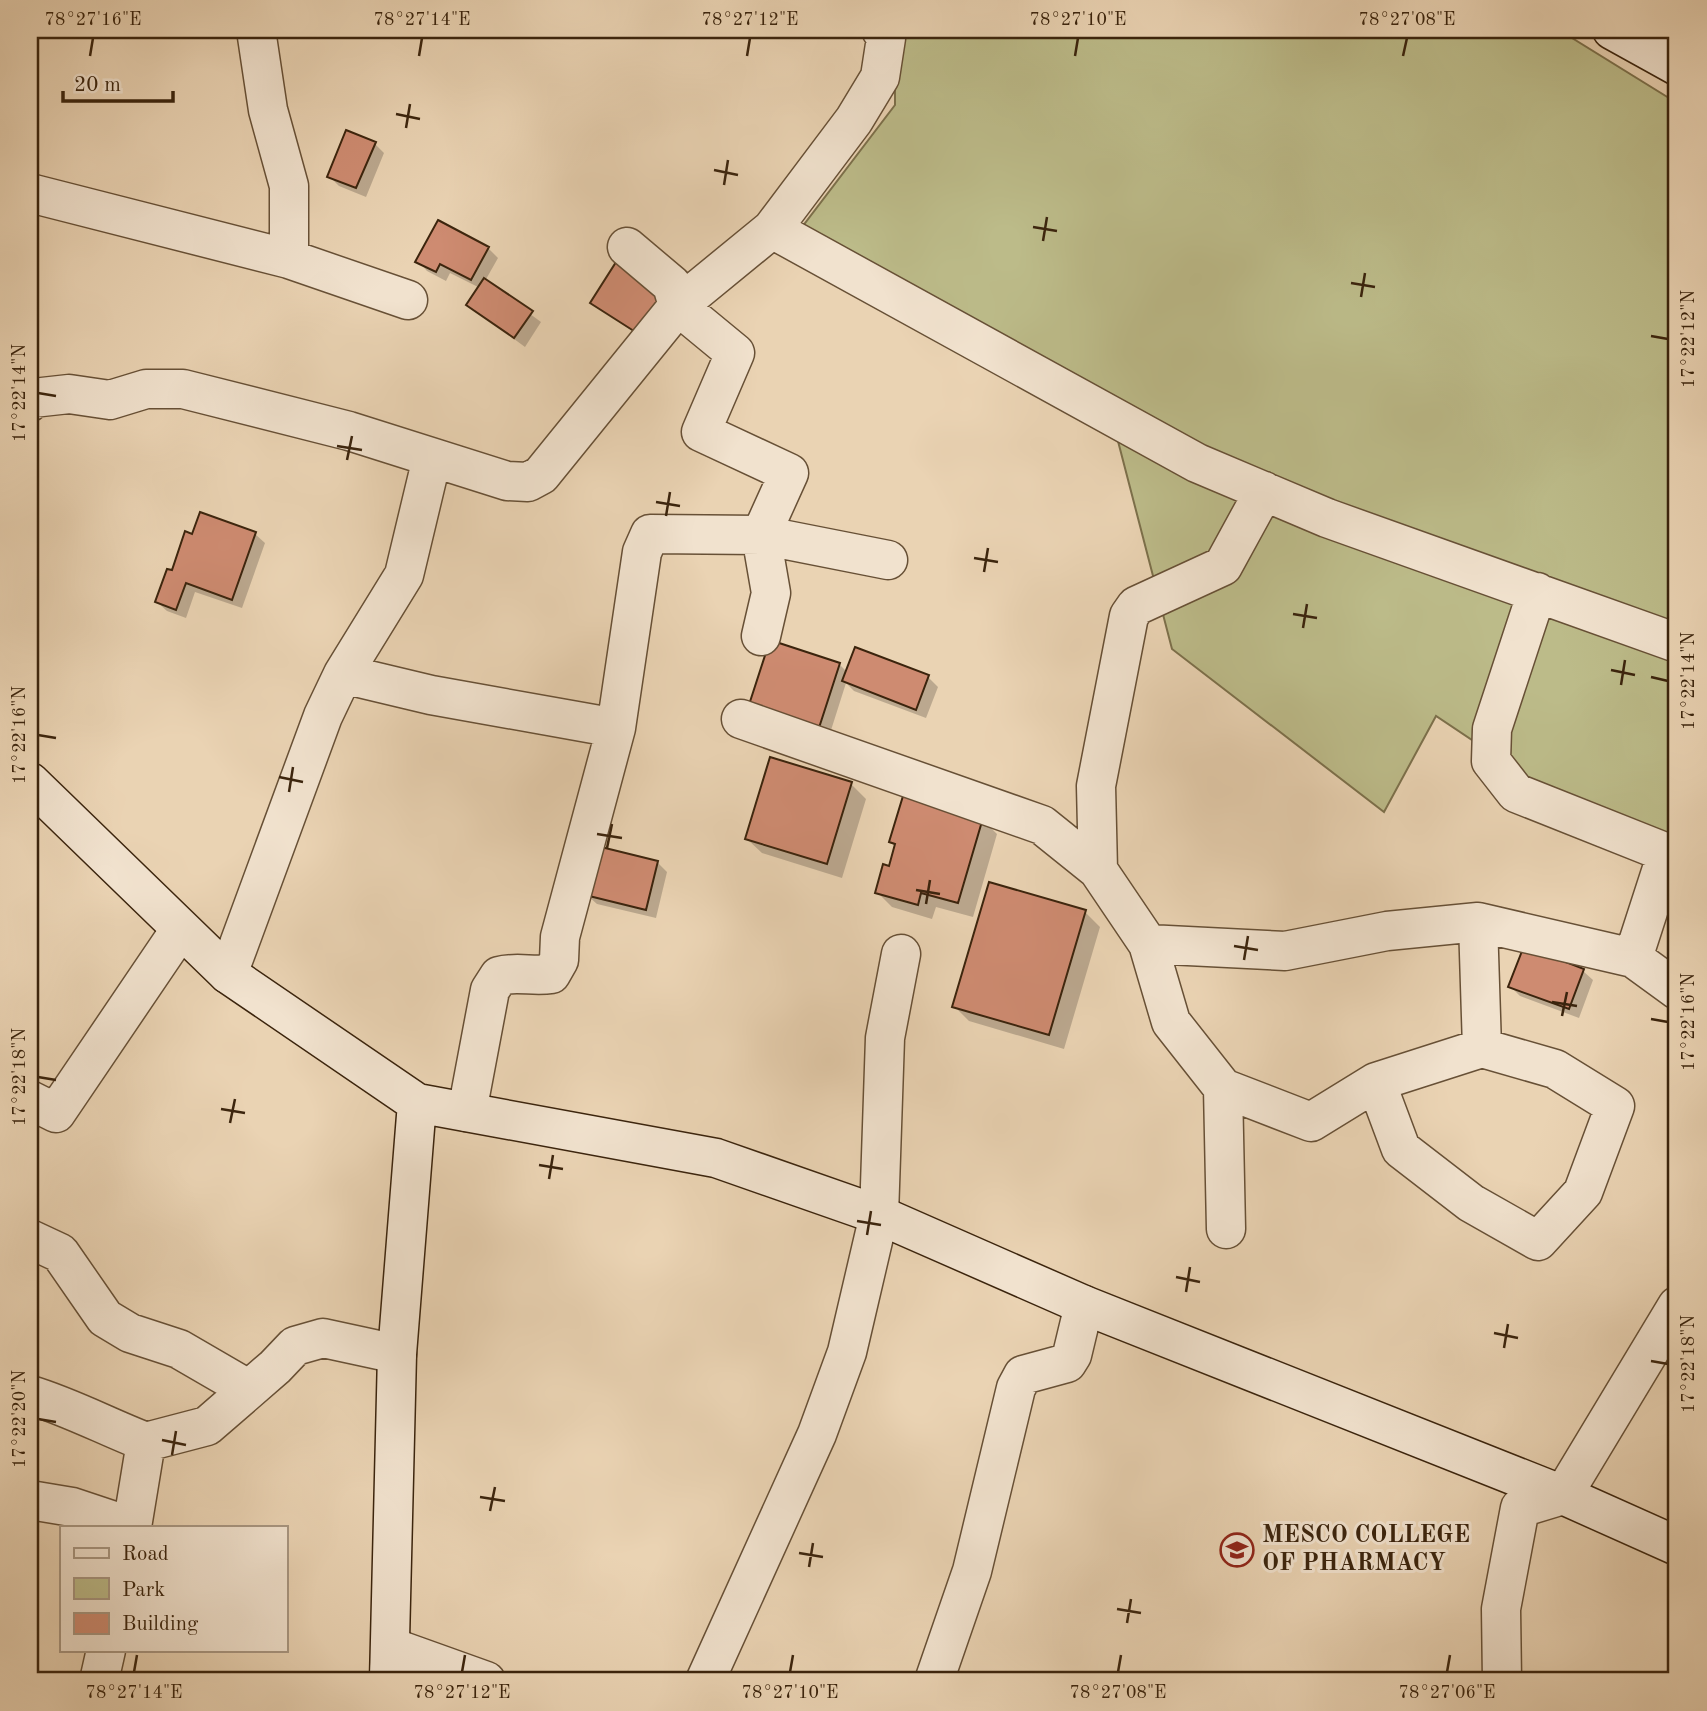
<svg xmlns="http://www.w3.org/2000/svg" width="1707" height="1711" font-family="'Old Standard TT',serif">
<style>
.green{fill:#bcbb89;stroke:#7c704b;stroke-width:2}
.shadow{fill:#0003}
.building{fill:#ce8b71;stroke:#3b240d;stroke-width:2}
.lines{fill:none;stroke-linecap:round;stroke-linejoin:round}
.street-casing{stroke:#675036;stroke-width:41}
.secondary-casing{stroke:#3b240d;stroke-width:41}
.street{stroke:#f1e2ce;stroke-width:38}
.secondary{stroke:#f1e2ce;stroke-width:38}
.ticks{fill:none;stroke:#3b240d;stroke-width:2.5}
.labels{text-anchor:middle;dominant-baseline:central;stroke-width:6;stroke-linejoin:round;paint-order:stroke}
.poi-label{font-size:24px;font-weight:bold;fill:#3b240d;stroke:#f1e2ce;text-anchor:start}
.neatline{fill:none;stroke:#3b240d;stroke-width:2.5}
.ticks-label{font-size:18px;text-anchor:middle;fill:#3b240d}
</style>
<rect width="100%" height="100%" fill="#ead3b3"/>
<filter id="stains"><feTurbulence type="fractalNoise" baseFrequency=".00286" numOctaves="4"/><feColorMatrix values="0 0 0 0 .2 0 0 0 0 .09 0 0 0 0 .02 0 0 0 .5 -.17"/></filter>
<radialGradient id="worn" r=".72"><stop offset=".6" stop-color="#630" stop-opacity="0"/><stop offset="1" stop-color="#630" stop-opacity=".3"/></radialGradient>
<path class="green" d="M895,30H1559L1677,103V877L1436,716L1384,812L1172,649L1106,395L793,239L895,105Z"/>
<path class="shadow" d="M375,144L384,153L366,197L339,186L329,176Z
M488,248L498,258L485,281L541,322L525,347L468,305L480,288L450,273L446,281L427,271L418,261Z
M665,291L648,342L592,303Z
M255,534L265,543L242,608L195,592L186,618L167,611L157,602L193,536Z
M839,664L847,672L928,677L938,687L926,718L854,691L846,683L826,746L757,724Z
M851,784L866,799L842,878L762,853L747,839Z
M982,819L997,834L973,917L936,907L932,919L892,907L877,892L890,868L896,847L891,842Z
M657,862L667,872L656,918L597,904L587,895Z
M1085,912L1100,927L1064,1049L969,1021L954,1006Z
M1583,971L1593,980L1579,1018L1520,996L1510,986Z"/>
<path class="building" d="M346,130L376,142L356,188L327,177Z
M438,220L489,247L471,280L440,264L436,272L415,262Z
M618,259L666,290L637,333L590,303Z
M484,278L533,311L514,338L466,305Z
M200,512L256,532L232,600L186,583L176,610L155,602L167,569L172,570L185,531L192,534Z
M770,640L840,663L816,737L746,714Z
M855,647L929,675L916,710L842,681Z
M770,757L852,782L827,864L745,839Z
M903,796L983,818L958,903L921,893L918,905L875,893L883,864L889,866L895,844L889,842Z
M597,846L658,861L646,910L585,895Z
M989,882L1086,910L1049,1035L952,1007Z
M1524,946L1584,969L1569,1009L1508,987Z"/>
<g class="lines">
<defs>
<path id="street" d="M30,193L289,259V186L268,110L256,30
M772,229L854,120L880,77L886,38L881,30
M627,247L672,285L678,306L735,353L701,432L789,473L761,535L771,593L761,636
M289,259L408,300
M30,402L33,398L69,394L110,400L146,389H183L349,431L507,481L528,482L541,475L678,306L772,229L1197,463L1327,518L1677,643
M1537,592L1492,729L1491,761L1516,793L1667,853
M343,674L431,695L616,728
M741,719L1042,825L1098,870L1148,944
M1677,857L1667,853L1633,958L1677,990
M1098,870L1096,786L1129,616L1136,606L1223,566L1264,491
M228,974L323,716L343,674L404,575L432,458
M1482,1048L1376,1082L1401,1149L1471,1203L1538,1241L1583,1192L1615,1106L1555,1069L1482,1048L1478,922L1633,958
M1376,1082L1311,1122L1223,1088L1171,1022L1148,944L1285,951L1387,931L1478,922
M1223,1088L1226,1229
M30,1100L56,1113L180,930
M467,1112L490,990L499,976C517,971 533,977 551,974L559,960L560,937L616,728L642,552L650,534L761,535L888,560
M30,1239L60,1253L105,1318L130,1333L179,1349L248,1389
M30,1395C70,1407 107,1427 146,1442L132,1527
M146,1442L207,1426L275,1367L295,1346L323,1338L397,1354
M30,1500L72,1507L132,1527
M389,1680L391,1647L486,1681
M99,1681L106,1650
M705,1681L817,1434L847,1352L879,1215L885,1038L901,954
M934,1681L972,1571L1016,1388L1023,1375L1067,1363L1072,1355L1084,1305
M1502,1681L1501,1609L1520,1508L1563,1495L1677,1306"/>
<path id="secondary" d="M1612,30L1677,66
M30,782L228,974L417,1103L716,1158L879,1215L1084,1305L1563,1495L1677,1546
M389,1681L397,1354L417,1103"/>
</defs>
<use href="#street" class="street-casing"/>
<use href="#secondary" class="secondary-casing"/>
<use href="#street" class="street"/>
<use href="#secondary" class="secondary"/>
</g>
<path class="ticks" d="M90,56L93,38M419,56L422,38M747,56L750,38M1075,56L1078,38M1403,56L1407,38M396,114L420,119M406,128L410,104M714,170L738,175M724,185L728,160M1033,227L1057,231M1043,241L1047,217M1351,283L1375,287M1361,297L1365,273M1651,336L1668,339M38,393L56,396M337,446L362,450M347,460L352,436M656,502L680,506M666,516L670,492M974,558L998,562M984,572L988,548M1293,614L1317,618M1303,628L1307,604M1611,670L1635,675M1651,677L1668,681M1621,685L1625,660M38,735L56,738M279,777L303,782M289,792L293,767M597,834L622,838M607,848L612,824M916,890L940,894M926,904L930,880M1234,946L1258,950M1244,960L1248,936M1552,1002L1577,1006M1562,1016L1567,992M1651,1019L1668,1022M38,1077L56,1080M221,1109L245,1113M230,1123L235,1099M539,1165L563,1169M549,1179L553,1155M857,1221L881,1225M867,1235L871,1211M1176,1277L1200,1282M1186,1292L1190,1267M1494,1333L1518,1338M1504,1348L1508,1324M1651,1361L1668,1364M38,1419L56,1422M162,1440L186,1445M172,1455L176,1431M480,1497L505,1501M490,1511L495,1487M799,1553L823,1557M809,1567L813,1543M1117,1609L1141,1613M1127,1623L1131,1599M134,1672L137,1655M462,1672L465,1655M790,1672L793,1655M1118,1672L1121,1655M1447,1672L1450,1655"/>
<defs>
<symbol id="university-ring" viewBox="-11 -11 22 22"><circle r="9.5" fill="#f1e2ce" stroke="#8f2418" stroke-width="1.5"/><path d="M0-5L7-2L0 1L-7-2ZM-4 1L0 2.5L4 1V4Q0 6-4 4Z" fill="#8f2418"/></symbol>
</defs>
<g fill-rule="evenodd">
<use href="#university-ring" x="1218" y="1531" width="38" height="38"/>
</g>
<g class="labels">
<g class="poi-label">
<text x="1262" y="1536">MESCO COLLEGE<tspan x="1262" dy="28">OF PHARMACY</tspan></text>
</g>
</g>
<rect width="1707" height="1711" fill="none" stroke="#ead3b3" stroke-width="77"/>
<rect x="60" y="1526" width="228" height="126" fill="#f1e2ce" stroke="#a89681" stroke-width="2"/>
<rect x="74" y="1548" width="35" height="10" fill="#f1e2ce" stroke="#a89681" stroke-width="2"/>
<text x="122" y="1560" font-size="21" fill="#3b240d">Road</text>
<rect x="74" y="1578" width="35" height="21" fill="#bcbb89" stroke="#a89681" stroke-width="2"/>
<text x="122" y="1596" font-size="21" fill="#3b240d">Park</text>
<rect x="74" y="1613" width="35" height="21" fill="#ce8b71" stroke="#a89681" stroke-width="2"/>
<text x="122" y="1630" font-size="21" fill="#3b240d">Building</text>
<path d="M63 91v10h110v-10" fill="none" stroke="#3b240d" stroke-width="3.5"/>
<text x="74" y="91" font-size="21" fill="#3b240d" stroke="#f1e2ce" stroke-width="5" paint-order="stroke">20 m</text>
<rect x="38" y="38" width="1630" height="1634" class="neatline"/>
<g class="ticks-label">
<text x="93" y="25">78°27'16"E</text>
<text x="422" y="25">78°27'14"E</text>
<text x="750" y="25">78°27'12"E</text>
<text x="1078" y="25">78°27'10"E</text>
<text x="1407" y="25">78°27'08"E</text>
<text transform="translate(1688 339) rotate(-90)" y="6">17°22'12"N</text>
<text transform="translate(19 393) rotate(-90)" y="6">17°22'14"N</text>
<text transform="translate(1688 681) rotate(-90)" y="6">17°22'14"N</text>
<text transform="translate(19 735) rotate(-90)" y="6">17°22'16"N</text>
<text transform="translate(1688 1022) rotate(-90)" y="6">17°22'16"N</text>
<text transform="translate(19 1077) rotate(-90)" y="6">17°22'18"N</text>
<text transform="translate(1688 1364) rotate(-90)" y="6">17°22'18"N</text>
<text transform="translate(19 1419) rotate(-90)" y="6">17°22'20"N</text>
<text x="134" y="1698">78°27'14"E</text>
<text x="462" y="1698">78°27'12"E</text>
<text x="790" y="1698">78°27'10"E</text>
<text x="1118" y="1698">78°27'08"E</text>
<text x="1447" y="1698">78°27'06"E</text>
</g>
<rect width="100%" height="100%" filter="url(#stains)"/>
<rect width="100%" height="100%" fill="url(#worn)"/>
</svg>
